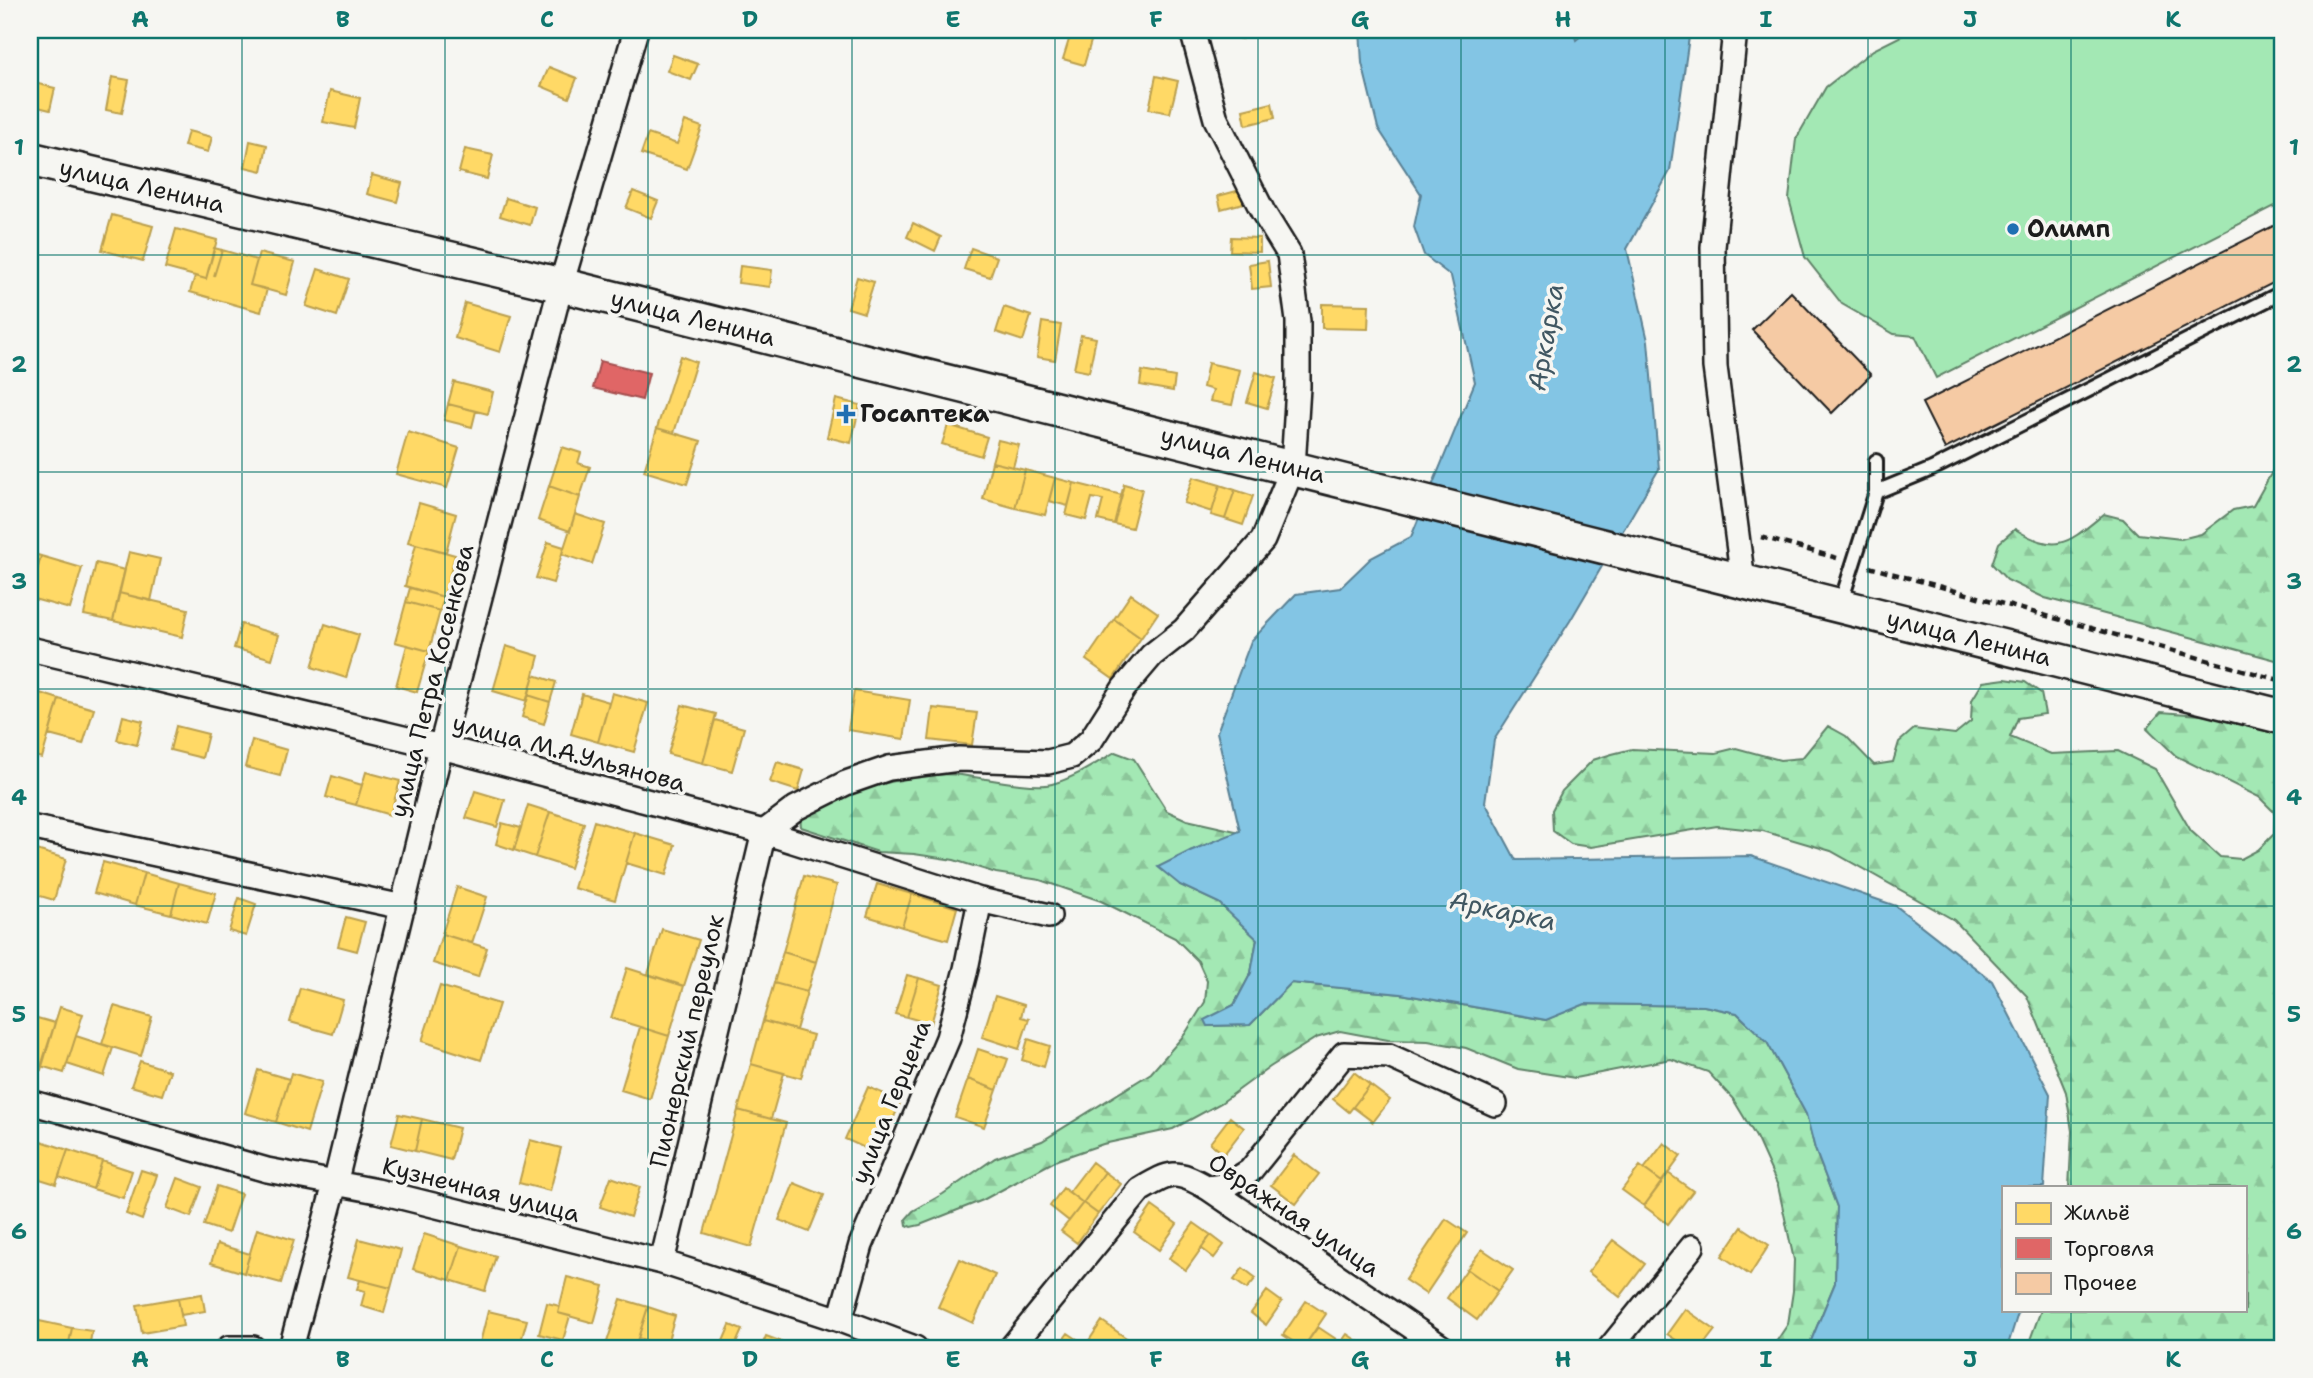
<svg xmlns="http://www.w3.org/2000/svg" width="2313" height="1378" font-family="'Shantell Sans',sans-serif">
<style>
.green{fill:#a3e8b4;stroke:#608268;stroke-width:2}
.forest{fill:url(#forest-firs);stroke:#608268;stroke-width:2}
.water{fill:#83c5e4;stroke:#5a8194;stroke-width:2}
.homes{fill:#ffd966;stroke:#bba050;stroke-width:2}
.shops{fill:#e06666;stroke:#a55050;stroke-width:2}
.building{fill:#f5caa4;stroke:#1c1c1c;stroke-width:2}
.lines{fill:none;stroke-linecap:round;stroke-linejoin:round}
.lane-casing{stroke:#1c1c1c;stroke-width:18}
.street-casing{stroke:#1c1c1c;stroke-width:28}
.secondary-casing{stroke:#1c1c1c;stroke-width:38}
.path{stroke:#1c1c1c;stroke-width:4.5;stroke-dasharray:7 5;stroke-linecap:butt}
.lane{stroke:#f6f6f2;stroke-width:12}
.street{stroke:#f6f6f2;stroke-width:23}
.secondary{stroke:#f6f6f2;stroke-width:33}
.grid{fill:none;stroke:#0f766e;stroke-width:2;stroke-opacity:0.55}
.poi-dot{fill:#1f6fb2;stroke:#f6f6f2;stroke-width:2.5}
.labels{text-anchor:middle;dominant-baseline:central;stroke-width:7;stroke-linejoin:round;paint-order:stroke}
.street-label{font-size:24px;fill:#1c1c1c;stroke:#f6f6f2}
.poi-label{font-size:24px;font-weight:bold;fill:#1c1c1c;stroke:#f6f6f2;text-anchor:start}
.water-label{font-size:26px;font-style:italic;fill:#405762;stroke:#f6f6f2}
.neatline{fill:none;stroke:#0f766e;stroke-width:2.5}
.grid-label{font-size:23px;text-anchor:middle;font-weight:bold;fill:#0f766e}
</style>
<defs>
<pattern id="forest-firs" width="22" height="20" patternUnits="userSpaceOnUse" patternTransform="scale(1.75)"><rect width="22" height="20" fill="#a3e8b4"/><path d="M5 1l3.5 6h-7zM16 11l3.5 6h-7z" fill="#8cc69a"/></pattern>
</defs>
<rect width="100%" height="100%" fill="#f6f6f2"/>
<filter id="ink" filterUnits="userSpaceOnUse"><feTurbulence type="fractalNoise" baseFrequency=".0143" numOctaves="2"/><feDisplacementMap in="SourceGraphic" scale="14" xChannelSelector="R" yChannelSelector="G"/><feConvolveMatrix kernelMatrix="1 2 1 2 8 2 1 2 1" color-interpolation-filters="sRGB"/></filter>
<g filter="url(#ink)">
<path class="green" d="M1913,30H2283V202L1936,378L1915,336L1894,334L1842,304L1805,257L1789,199L1796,139L1826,87L1873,50Z"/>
<path class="forest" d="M2283,460V662L2045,598L2007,580L1992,564L1999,543L2015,529C2058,556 2069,542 2104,514L2123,519L2138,534L2181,539L2201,534L2233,510L2253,506L2273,470Z
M2005,679L2025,682L2041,693L2045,714L2018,718L2010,737L2051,754L2118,751L2155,769L2191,831L2220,857L2241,859L2258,850L2274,834L2275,813L2259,797L2176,756L2147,728L2161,712L2214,716L2283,735V1348H2027L2041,1310H2245V1187H2069L2072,1131L2066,1092L2027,996L1954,920L1831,851L1763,831L1717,826L1591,847L1571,844L1553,831L1552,810L1562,791L1593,760L1612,754L1632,749L1716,753L1736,748L1780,760L1802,758L1828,726L1846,736L1874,765L1893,762L1899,742L1914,729L1955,734L1971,721L1972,700L1983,682Z
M1115,752L1134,759L1167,811L1187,820L1240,832L1190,851L1180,885L1219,903L1257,939L1251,973L1234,1005L1205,1020L1208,1026L1250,1025L1291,983L1401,994L1545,1020L1585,1004L1704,1006L1737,1013L1767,1042L1806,1114L1815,1149L1837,1207L1835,1283L1808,1348H1772L1788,1324L1793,1291L1794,1260L1778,1186L1756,1137L1733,1099L1708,1072L1671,1059L1575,1078L1518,1069L1466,1048L1428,1041L1388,1040L1340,1031L1316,1038L1270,1067L1221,1103L1173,1129L1103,1144L1057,1160L983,1200L920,1225L911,1227L907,1225L906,1219L913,1211L943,1194L995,1158L1042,1141L1151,1073L1185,1034L1205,1002L1207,981L1198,961L1175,938L1101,901L1040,880L996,873L954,860L914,854L878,852L801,827L800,816C842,793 913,770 961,775C983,778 1032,789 1052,784C1074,778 1095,764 1115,752Z"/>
<path class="water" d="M1360,30H1573L1576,40L1588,30H1690L1670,171L1627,249L1648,341L1659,469L1570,621L1494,740L1485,802L1516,860L1751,856L1896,906L1992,981L2050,1094L2044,1187H2003V1310H2019L2007,1348H1808L1835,1283L1837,1207L1815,1149L1806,1114L1767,1042L1737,1013L1704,1006L1585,1004L1546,1020L1401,994L1291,983L1250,1025L1207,1026L1204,1020L1234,1005L1251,973L1257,939L1219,903L1180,885L1158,867L1190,851L1240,831L1217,732L1251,641L1296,594L1340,588L1371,558L1411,537L1475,382L1451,276L1424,255L1414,227L1421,194L1378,128L1362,63Z"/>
<path class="homes" d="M1072,30L1094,31L1084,65L1063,59Z
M1214,30H1244L1242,39L1213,33Z
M673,55L698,64L691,80L667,71Z
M549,67L577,78L569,98L541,86Z
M1156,76L1178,81L1170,113L1149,109Z
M112,77L129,80L122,113L106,110Z
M30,82L55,88L50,110L30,105Z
M330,91L360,98L354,128L323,122Z
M1272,103L1275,118L1246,125L1243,110Z
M685,121L702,127L687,169L641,154L648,134L677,144Z
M188,131L212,137L208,152L184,146Z
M250,141L267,145L262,171L245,167Z
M465,149L493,155L487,179L459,172Z
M372,175L402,183L397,202L367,194Z
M1248,188L1251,201L1221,209L1218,196Z
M633,191L658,201L651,218L626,208Z
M506,198L535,207L530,225L500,216Z
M112,215L153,226L143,261L102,250Z
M913,223L941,237L935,251L907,237Z
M176,229L217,240L206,279L165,268Z
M1231,237L1260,238V252L1230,251Z
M214,248L222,250L214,276L222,250L257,260L250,285L267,289L261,312L190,292L195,276L206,279Z
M971,248L997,257L990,277L964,269Z
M259,253L295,262L286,295L250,285Z
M1268,261L1271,287L1252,289L1249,264Z
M740,266L772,270L770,287L738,283Z
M318,269L349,279L337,316L306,306Z
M857,277L874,282L864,313L848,308Z
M465,303L511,316L500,352L455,338Z
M1322,304L1369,305L1368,329L1322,328Z
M1004,307L1031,316L1023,341L996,332Z
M1042,322L1061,325L1055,360L1037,357Z
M1081,335L1096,338L1089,372L1074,369Z
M680,356L696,362L674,433L657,428Z
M1208,363L1240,370L1232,405L1210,401L1213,390L1203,387Z
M1142,371L1175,377L1173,391L1140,385Z
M1256,372L1276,378L1267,408L1247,402Z
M454,382L493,392L488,414L448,404Z
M836,399L860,405L851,443L827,437Z
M448,404L476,411L472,427L444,420Z
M948,425L987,437L981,456L942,444Z
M657,428L701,441L687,484L644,471Z
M408,432L459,448L447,488L396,474Z
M998,440L1019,445L1013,467L992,462Z
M562,447L581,453L578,463L590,467L580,497L549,486Z
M992,462L1025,470L1015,508L983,499Z
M1025,470L1055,478L1045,515L1015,508Z
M1193,477L1220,485L1212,512L1184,503Z
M1055,478L1074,483L1068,506L1049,501Z
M1074,483L1122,495L1114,524L1098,520L1103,500L1092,498L1086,520L1066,515Z
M1124,484L1142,489L1132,528L1114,524Z
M1220,485L1235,490L1225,519L1211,515Z
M549,486L580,497L570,531L538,520Z
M1235,490L1253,496L1243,525L1225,519Z
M419,503L456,514L446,552L408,542Z
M575,514L605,524L592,564L562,554Z
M548,542L564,547L553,583L536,578Z
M416,544L455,555L444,597L405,586Z
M129,552L160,559L151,601L119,593Z
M30,553L41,556L34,580L30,578Z
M41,556L82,568L70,609L30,598Z
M96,563L125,570L113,621L84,615Z
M410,588L444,597L440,611L406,602Z
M119,593L188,609L182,637L113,621Z
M1131,594L1158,613L1141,638L1114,619Z
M406,602L440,611L429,651L395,642Z
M1114,619L1141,638L1113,679L1086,660Z
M241,624L279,635L272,659L234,648Z
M325,624L359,635L346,678L312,667Z
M407,645L429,651L417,692L396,686Z
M506,646L539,656L527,701L493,691Z
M534,675L556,682L550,702L528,695Z
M854,691L910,700L904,739L848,730Z
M40,693L59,699L42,758L30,755V728Z
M612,693L648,703L634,752L598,742Z
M582,694L609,702L598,742L571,734Z
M528,695L550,702L544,724L522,717Z
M59,699L94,709L83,744L49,735Z
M682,705L716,714L703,763L668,754Z
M933,708L977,713L972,745L929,740Z
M123,716L143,721L137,745L117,740Z
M715,720L744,728L732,771L703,763Z
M176,726L208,734L202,758L170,750Z
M252,740L287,750L280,776L245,767Z
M777,762L804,770L798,791L770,782Z
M366,772L400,781L390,815L356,805Z
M332,776L362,785L356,805L326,797Z
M475,791L505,800L497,827L466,818Z
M528,805L550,812L535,857L514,850Z
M550,812L584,823L570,868L535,857Z
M594,821L635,833L615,900L574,888Z
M502,823L521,828L514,850L496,844Z
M635,833L675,845L666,875L626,863Z
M30,848L66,859L54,900L30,893Z
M103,862L144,873L135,905L94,893Z
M144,873L179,883L171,914L135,905Z
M804,876L837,885L816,962L783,952Z
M179,883L216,893L207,924L171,914Z
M877,884L912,894L902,927L867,916Z
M457,887L487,897L472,943L442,934Z
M912,894L957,908L948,940L902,927Z
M239,898L256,904L246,936L229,931Z
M346,917L365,922L357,951L338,946Z
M662,929L699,940L684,986L648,974Z
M442,934L487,948L478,977L433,963Z
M783,952L816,962L807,992L774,983Z
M627,968L684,986L669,1036L611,1018Z
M907,975L919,978L907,1017L895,1014Z
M919,978L942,985L931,1024L907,1017Z
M774,983L807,992L796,1030L763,1021Z
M440,986L499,1004L481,1060L422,1041Z
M300,988L343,1000L333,1034L290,1022Z
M995,996L1024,1005L1021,1017L1029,1019L1019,1049L982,1037Z
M114,1006L152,1017L141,1056L102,1044Z
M60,1007L83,1014L64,1073L41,1066Z
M30,1016L55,1023L41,1070L30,1067Z
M763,1021L813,1035L801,1078L751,1064Z
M640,1027L669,1036L650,1099L621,1090Z
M76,1036L113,1048L104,1076L67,1064Z
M1028,1039L1050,1046L1044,1067L1022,1060Z
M978,1049L1008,1059L997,1090L968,1079Z
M140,1061L170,1071L162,1095L131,1086Z
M751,1064L784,1073L771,1119L738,1110Z
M258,1070L289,1079L276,1122L245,1113Z
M1354,1072L1370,1085L1349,1112L1333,1099Z
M291,1073L322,1082L307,1132L276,1122Z
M968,1079L997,1090L984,1127L955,1117Z
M1370,1085L1390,1100L1373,1122L1353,1107Z
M868,1087L901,1101L878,1154L845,1139Z
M738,1110L786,1123L751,1247L704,1233Z
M399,1114L422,1119L415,1151L391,1145Z
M1230,1117L1244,1128L1224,1154L1210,1143Z
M422,1119L459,1128L451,1160L415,1151Z
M32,1138L68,1150L56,1184L30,1176V1145Z
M530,1140L561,1148L550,1191L519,1183Z
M1664,1143L1681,1156L1662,1182L1644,1169Z
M68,1150L102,1161L93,1189L59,1177Z
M1294,1155L1319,1174L1296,1204L1271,1185Z
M102,1161L132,1171L123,1198L93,1189Z
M1092,1162L1105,1172L1083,1203L1069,1192Z
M1640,1166L1662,1182L1644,1206L1622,1190Z
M141,1170L157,1175L142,1220L126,1214Z
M1105,1172L1121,1184L1098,1214L1083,1203Z
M1668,1173L1693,1191L1668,1224L1644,1206Z
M611,1177L640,1187L630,1217L600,1207Z
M178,1178L202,1187L191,1217L167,1208Z
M794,1183L824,1195L809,1232L779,1220Z
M217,1186L241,1194L228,1233L204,1225Z
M1063,1188L1083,1203L1069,1221L1050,1206Z
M1083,1203L1098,1214L1077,1243L1061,1231Z
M1152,1206L1177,1224L1159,1250L1134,1232Z
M1446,1219L1467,1233L1426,1294L1405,1280Z
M1194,1223L1211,1235L1186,1270L1169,1258Z
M1742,1227L1769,1245L1750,1275L1722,1256Z
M257,1229L294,1240L281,1283L244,1273Z
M424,1234L461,1246L450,1280L413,1269Z
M1211,1235L1224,1245L1214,1258L1201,1248Z
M359,1239L401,1250L391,1288L348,1277Z
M1613,1240L1645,1264L1620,1297L1588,1272Z
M217,1244L250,1254L244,1273L211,1263Z
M461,1246L496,1256L485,1291L450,1280Z
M1482,1249L1513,1270L1498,1291L1467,1269Z
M960,1259L995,1275L973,1323L938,1307Z
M1243,1268L1256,1278L1247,1289L1234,1280Z
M1467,1269L1498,1291L1477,1320L1447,1298Z
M567,1277L604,1286L594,1323L558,1313Z
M360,1280L391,1288L384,1313L361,1306L365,1291L357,1289Z
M1267,1291L1282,1302L1266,1325L1251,1313Z
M202,1294L205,1311L181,1315L178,1298Z
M178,1298L183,1326L142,1333L137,1305Z
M621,1299L648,1307L635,1348H616L606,1345Z
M1306,1301L1326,1314L1303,1348L1283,1335Z
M547,1303L560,1306L558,1313L570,1316L563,1340L539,1334Z
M648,1307L675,1316L666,1347L638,1338Z
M1685,1309L1715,1330L1701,1348H1688L1667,1334Z
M488,1311L527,1320L519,1348L479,1347Z
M30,1319L72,1328L68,1348H30Z
M1102,1321L1139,1347L1138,1348H1090L1086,1345Z
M730,1325L742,1330L734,1348H720Z
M1318,1327L1336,1339L1329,1348H1303Z
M72,1328L92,1331L89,1348H68Z
M1068,1333L1086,1345L1090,1348H1057Z
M1347,1334L1359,1342L1354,1348H1337Z
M766,1336L793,1346L799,1348H761Z"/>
<path class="shops" d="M600,361L649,373L642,400L593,388Z"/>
<path class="building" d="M2283,221V278L1945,449L1922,403Z
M1791,292L1871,375L1832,413L1752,330Z"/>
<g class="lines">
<defs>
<path id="lane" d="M1876,492V461
M1840,605L1876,492L1932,469L2283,292"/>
<path id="street" d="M1735,30L1713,247L1715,367L1743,581
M30,649L441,747L764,832L980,900L1049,916
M30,827L403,907
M30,1102L267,1170L377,1191L662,1262L840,1320L915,1348
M1208,1188L1227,1185L1250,1171L1344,1054L1389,1056L1495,1104
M662,1262L764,832L796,808L846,783L889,768L959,759L1048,762L1072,756L1091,740L1124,688L1152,655L1184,630L1263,540L1293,467L1298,387V321L1289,254L1263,212L1216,119L1192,30
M840,1320L861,1245L948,1038L966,969L980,900
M229,1348H253
M291,1348L335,1184L441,747L561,285L636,30
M1011,1348L1140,1190C1171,1172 1175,1169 1208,1188L1443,1348
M1610,1348L1692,1247"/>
<path id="secondary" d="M30,159L561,285L2283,717"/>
</defs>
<use href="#lane" class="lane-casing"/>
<use href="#street" class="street-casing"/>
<use href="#secondary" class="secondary-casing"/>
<path class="path" d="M1761,537L1837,558
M1869,567L2283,681"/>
<use href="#lane" class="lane"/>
<use href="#street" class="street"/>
<use href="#secondary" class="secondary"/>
</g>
</g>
<path class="grid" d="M242,30V1348M445,30V1348M648,30V1348M852,30V1348M1055,30V1348M1258,30V1348M1461,30V1348M1665,30V1348M1868,30V1348M2071,30V1187M30,255H2283M30,472H2283M30,689H2283M30,906H2283M30,1123H2283M2071,1310V1348"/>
<g class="poi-dot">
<circle cx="2013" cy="229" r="7"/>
<path d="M842.5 403.5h7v7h7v7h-7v7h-7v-7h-7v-7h7z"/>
</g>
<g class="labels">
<g class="street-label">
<text transform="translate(142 186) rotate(13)">улица Ленина</text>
<text transform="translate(693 318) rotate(14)">улица Ленина</text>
<text transform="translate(1243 455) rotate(14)">улица Ленина</text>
<text transform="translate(1969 638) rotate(14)">улица Ленина</text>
<text transform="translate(432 681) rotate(-76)">улица Петра Косенкова</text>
<text transform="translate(569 753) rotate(15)">улица М.А.Ульянова</text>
<text transform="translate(687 1041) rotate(-77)">Пионерский переулок</text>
<text transform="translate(891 1102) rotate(-68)">улица Герцена</text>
<text transform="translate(481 1190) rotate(14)">Кузнечная улица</text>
<text transform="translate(1294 1215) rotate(34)">Овражная улица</text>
</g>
<g class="poi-label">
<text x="2027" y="229">Олимп</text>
<text x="860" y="414">Госаптека</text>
</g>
<g class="water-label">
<text transform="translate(1545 337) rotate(-80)">Аркарка</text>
<text transform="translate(1503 910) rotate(12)">Аркарка</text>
</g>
</g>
<rect width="2313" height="1378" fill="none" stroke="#f6f6f2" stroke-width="77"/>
<rect x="2002" y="1186" width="245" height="126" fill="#f6f6f2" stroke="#9f9f9c" stroke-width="2"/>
<rect x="2016" y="1203" width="35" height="21" fill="#ffd966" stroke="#9f9f9c" stroke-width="2"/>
<text x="2064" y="1220" font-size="21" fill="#1c1c1c">Жильё</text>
<rect x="2016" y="1238" width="35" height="21" fill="#e06666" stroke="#9f9f9c" stroke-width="2"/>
<text x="2064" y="1256" font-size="21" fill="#1c1c1c">Торговля</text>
<rect x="2016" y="1273" width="35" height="21" fill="#f5caa4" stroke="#9f9f9c" stroke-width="2"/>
<text x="2064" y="1290" font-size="21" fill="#1c1c1c">Прочее</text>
<rect x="38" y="38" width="2236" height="1302" class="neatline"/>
<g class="grid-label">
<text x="140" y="27">A</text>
<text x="343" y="27">B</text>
<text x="547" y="27">C</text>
<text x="750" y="27">D</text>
<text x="953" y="27">E</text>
<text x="1156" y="27">F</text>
<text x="1360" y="27">G</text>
<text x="1563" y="27">H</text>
<text x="1766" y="27">I</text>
<text x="1970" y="27">J</text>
<text x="2173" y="27">K</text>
<text x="19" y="155">1</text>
<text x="2294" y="155">1</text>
<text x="19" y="372">2</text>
<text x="2294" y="372">2</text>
<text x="19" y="589">3</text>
<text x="2294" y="589">3</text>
<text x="19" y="805">4</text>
<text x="2294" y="805">4</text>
<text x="19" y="1022">5</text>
<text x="2294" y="1022">5</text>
<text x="19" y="1239">6</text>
<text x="2294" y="1239">6</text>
<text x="140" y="1367">A</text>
<text x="343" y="1367">B</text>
<text x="547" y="1367">C</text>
<text x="750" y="1367">D</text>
<text x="953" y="1367">E</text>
<text x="1156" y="1367">F</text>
<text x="1360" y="1367">G</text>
<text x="1563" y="1367">H</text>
<text x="1766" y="1367">I</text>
<text x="1970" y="1367">J</text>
<text x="2173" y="1367">K</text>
</g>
</svg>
